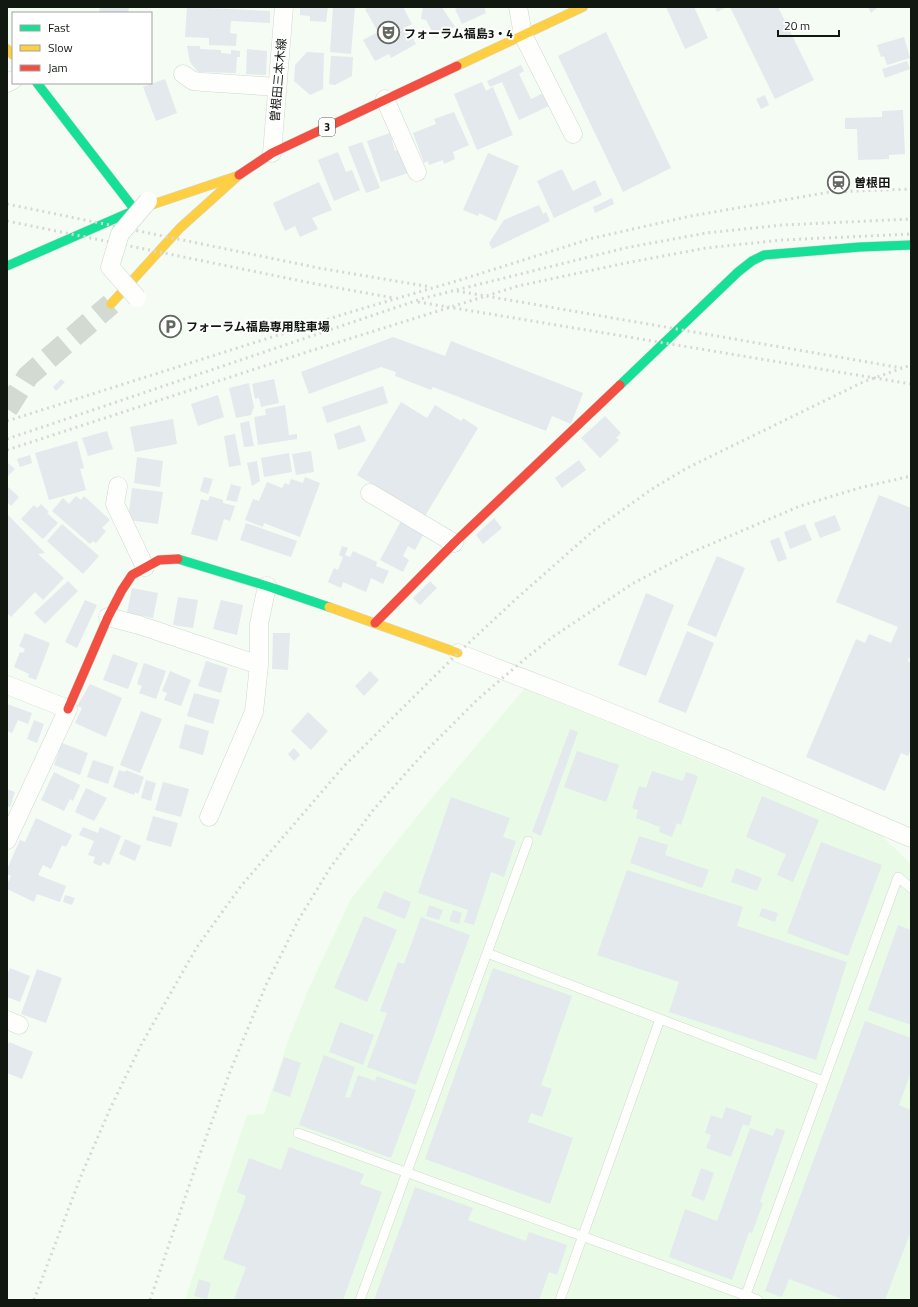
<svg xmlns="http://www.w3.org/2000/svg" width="918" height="1307" font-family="'Titillium Web','Noto Sans JP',sans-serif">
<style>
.built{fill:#e9fbe7}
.building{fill:#e3e9ec}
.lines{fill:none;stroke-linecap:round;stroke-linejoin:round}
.primary-tunnel{stroke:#d3dad2;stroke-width:22;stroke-dasharray:22 11;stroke-linecap:butt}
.lane-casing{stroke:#d1d8d0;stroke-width:10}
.street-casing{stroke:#d1d8d0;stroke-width:19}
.fast-casing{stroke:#d1d8d0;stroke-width:10}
.slow-casing{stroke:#d1d8d0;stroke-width:10}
.jam-casing{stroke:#d1d8d0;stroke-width:10}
.lane{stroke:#fefffd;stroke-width:9}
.street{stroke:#fefffd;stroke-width:18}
.fast{stroke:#16e098;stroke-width:9}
.slow{stroke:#ffcf43;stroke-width:9}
.jam{stroke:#f24e42;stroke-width:9}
.rail{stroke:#d6d8d6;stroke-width:3;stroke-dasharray:2 4;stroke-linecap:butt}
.street-bridge-casing{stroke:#d1d8d0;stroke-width:19;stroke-linecap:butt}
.street-bridge{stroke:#fefffd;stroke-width:18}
.labels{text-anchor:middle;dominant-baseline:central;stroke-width:4;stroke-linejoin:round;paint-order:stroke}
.shield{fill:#fff;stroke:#585d58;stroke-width:1}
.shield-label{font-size:11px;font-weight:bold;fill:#111810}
.poi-label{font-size:12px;font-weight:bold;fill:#111810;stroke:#fff;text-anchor:start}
.street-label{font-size:12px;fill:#111810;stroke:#fff}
</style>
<rect width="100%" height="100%" fill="#f5fcf4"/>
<path class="built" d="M525,688L880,834L911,864V1300H185L247,1115L264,1114L289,1038L309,988L351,899L427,804Z"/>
<path class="building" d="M100,7H129L128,13H99Z
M187,7L270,11V23L231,21L230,33L237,34L236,46L209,45V38L185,37Z
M300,7H328L326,22L310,21V16L300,15Z
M333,7H355L351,54L330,52Z
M370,7H403L412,24L406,27L416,44L391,58L389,54L375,61L363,40L378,32L365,9Z
M423,7H443V9L455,27L435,37L426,20L421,19Z
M460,7H484L486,13L462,24L455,9Z
M666,7H694L708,38L685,49Z
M715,7H727L717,12Z
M730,7H778L814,80L775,99Z
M868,7H878L871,13Z
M606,32L671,168L623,192L558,56Z
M904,37L910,58L887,65L884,56L881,57L877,45Z
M187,46H200V49L221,50V53L231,54V50L240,51V57H237L236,73L198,72L190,62Z
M247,49L267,51L266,75L246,74Z
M307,52L324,53L323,89L310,95L294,81L295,65Z
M331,56L353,57L352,76L335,85L329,84Z
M907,61L910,69L885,78L882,69Z
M521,65L524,71L519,74L531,99L543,93L549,106L519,120L502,82L490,87L487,81Z
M165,79L177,113L156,121L143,87Z
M482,82L486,91L493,87L513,135L477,150L454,94Z
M765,95L769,105L761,109L756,99Z
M903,110L905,154L889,155V159L858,160L857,129H845V118L882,117V111Z
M454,112L469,145L453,152L455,159L444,164L443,160L429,165L428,161L424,163L413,133L436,124L434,119Z
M390,133L395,151L400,149L408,173L381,182L367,141Z
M362,142L380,188L366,193L348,147Z
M338,152L346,172L352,170L360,190L334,201L318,160Z
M488,153L519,166L496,221L479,213L478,216L463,210Z
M562,169L573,191L595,180L602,195L554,218L537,181Z
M319,182L332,210L312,218L318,229L300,237L295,226L285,231L273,203Z
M612,198L614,204L595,213L593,207Z
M539,205L543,214L546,212L550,221L492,249L489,243L504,220Z
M393,337L445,356L451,341L583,393L571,424L552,416L546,431L433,387L431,390L395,376L396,372L381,367L309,394L301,372Z
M61,379L65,382L56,391L53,387Z
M274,379L279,403L261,407L259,398L255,399L252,384Z
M249,383L254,407L251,415L236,418L229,388Z
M383,386L388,403L327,423L322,407Z
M218,395L224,417L198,426L191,404Z
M401,402L427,418L435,405L461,421L463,418L478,428L425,516L357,475Z
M285,405L289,435L297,434V439L258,445L254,417L266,415L265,409Z
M605,416L621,433L616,438L619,440L600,458L581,438Z
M173,419L177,444L135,452L130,427Z
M249,421L254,446L244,447L240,423Z
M360,425L366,441L338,450L334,434Z
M107,431L113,449L88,456L82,438Z
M235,434L241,465L229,467L224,436Z
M77,441L84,468L80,469L86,490L49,500L35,453Z
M311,451L314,472L296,475L292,454Z
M289,453L292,472L264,477L261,458Z
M30,455L32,463L20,467L17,459Z
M137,457L163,461L160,487L134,483Z
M579,460L586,470L562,488L555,478Z
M257,461L260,481L252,486L247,463Z
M8,463L15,469L7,477V465Z
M204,477L213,479L208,494L200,491Z
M305,477L320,483L300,537L264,523L263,527L245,520L253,499L259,501L267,482L282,488L285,483L289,485L291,479L303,483Z
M231,484L241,487L237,502L226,500Z
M7,486L19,497L11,506L7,502Z
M132,488L163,492L158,524L128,520Z
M879,495L911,508V654L908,661L911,663V749L908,756L901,753L885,791L806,757L856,639L865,643L869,634L891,643L898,627L836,602Z
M76,496L81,500L84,496L110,520L102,528L106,531L96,543L93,541L90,544L52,511L63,498L69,504Z
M210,496L223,500V503L235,506L230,521L224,519L217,541L191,534L201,499L208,501Z
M41,504L49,512L47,513L58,523L43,539L21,519L34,505L37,508Z
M7,514L45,553L38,554L64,578L43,600L35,592L11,617L7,613Z
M835,515L841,530L820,538L814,523Z
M494,518L502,528L483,544L476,535Z
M401,521L424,533L415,550L408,546L403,556L409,560L403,572L380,560Z
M246,523L297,541L291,557L240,540Z
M62,524L99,556L83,574L47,541Z
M805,524L812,540L790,549L784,532Z
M779,537L787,559L778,562L770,541Z
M342,546L348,548L345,555L350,557L353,551L377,562L376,566L389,571L383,584L371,578L366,592L343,582L341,588L328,582L334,568L338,570L343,557L339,555Z
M717,556L745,568L716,637L687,625Z
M68,581L78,591L45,624L34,613Z
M430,581L437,588L420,605L413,598Z
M132,588L158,593L153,618L127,613Z
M646,593L674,605L646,676L618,665Z
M178,597L198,600L193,628L173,625Z
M85,600L97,605L77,648L65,642Z
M221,600L243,605L237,635L213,629Z
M687,631L714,643L686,713L658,702Z
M25,633L50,643L36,680L28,677L29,674L14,667L20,652L23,653L25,649L19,646Z
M273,633H290L288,670L272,669Z
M113,654L138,663L128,689L103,680Z
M206,661L228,668L221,693L198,686Z
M144,663L166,671L156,699L139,693L142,686L137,684Z
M170,671L191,680L181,706L164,700L167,693L162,691Z
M370,671L379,680L364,696L355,686Z
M90,684L122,698L106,737L75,723L82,708L77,706Z
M194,693L220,700L213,724L187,716Z
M7,704L32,713L28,724L18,720L12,733L7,731Z
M141,711L162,719L140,773L120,765Z
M308,712L328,731L311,750L291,731Z
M34,720L44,724L37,743L27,739Z
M185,724L209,731L203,755L179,748Z
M570,729L578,732L541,836L532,832Z
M62,743L88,753L80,775L54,765Z
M294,748L300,755L294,761L288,754Z
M577,751L619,765L606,802L564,787Z
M93,760L114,767L108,784L87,777Z
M119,770L125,772L126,770L144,777L138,794L135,792L134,795L113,787Z
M652,771L683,781L686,772L698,776L681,825L677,823L672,837L659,832L660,827L636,818L638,810L632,808L639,786L646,788Z
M54,772L80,785L73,801L70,799L64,811L41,800Z
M146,780L156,783L151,801L141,798Z
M163,782L189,789L181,817L155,810Z
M86,788L107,798L94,821L75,812Z
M7,789L15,792L10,807L7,806Z
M762,796L819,820L793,882L777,875L786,854L746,837Z
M451,797L510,818L503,837L516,841L504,877L491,872L474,925L464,922L468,910L418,893Z
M153,816L178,823L171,847L146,840Z
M36,818L72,835L66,847L62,845L51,869L43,865L38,875L66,886L60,902L37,894L34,902L7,889V884L11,876L7,874V869L20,840L25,842Z
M83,827L98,833L100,827L121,836L109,865L103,862L101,866L93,863L95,857L88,855L94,841L79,835Z
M639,836L668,845L665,855L709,870L702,888L630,863Z
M125,839L141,846L135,861L119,854Z
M821,842L882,865L848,956L787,933Z
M736,868L762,878L757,891L731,882Z
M627,870L743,907L737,926L847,962L816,1060L669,1012L679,982L597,955Z
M384,891L411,902L405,919L377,908Z
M65,895L75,898L72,905L63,902Z
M429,905L443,910L439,920L426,916Z
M762,908L778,913L775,922L759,916Z
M453,910L462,913L459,924L449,921Z
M364,916L397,930L367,1002L334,988Z
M421,917L470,935L416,1085L367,1067L387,1013L380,1011L398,962L404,964Z
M898,925L911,930V1025L868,1010Z
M10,968L30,976L20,1002L7,997V975Z
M493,968L572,996L541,1085L552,1089L542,1117L531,1113L528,1122L573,1138L550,1204L425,1159Z
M37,969L62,978L46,1023L21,1014Z
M865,1021L911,1038V1072L899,1105L911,1110V1231L885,1300H845L789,1279L782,1297L765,1291Z
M340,1022L374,1035L363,1065L329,1052Z
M9,1042L33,1052L22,1079L7,1073V1048Z
M324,1055L355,1067L345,1097L350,1098L358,1075L375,1081L377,1076L416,1090L391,1158L299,1125Z
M284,1057L301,1063L290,1097L273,1091Z
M726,1107L752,1116L749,1126L743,1124L731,1157L706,1148L711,1135L705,1133L711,1115L722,1119Z
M750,1128L773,1136L776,1128L785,1131L760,1202L763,1203L752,1233L749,1232L732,1280L669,1257L685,1209L717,1221Z
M289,1147L364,1174L360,1184L382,1192L343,1300H234L246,1267L223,1259L246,1196L237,1192L249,1158L281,1170Z
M701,1168L714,1173L704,1201L691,1196Z
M415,1187L473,1208L468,1220L526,1241L529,1232L567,1245L557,1275L549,1272L539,1300H374Z
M199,1279L211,1283L207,1299L194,1296Z"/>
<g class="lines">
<path class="primary-tunnel" d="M7,409L28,376L111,304"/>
<defs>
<path id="lane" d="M487,953L823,1081
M298,1133L758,1300
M360,1300L528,841
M560,1300L660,1019
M744,1300L898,877L911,888"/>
<path id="street" d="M518,7L523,35L573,134
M183,74L193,81L203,82L277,87
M7,83L13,80
M385,99L417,172
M272,153L284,7
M118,486L115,504L145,567
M370,493L454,543
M108,617L139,625L259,665
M458,653L572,697L735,763L911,838
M7,685L68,709L7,840
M209,817L254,712L259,665V624L267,586
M7,1020L19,1025"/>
<path id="fast" d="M37,83L135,210
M7,266L135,210L148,206
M620,385L738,272L752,261L764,255L860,247L911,245
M178,559L267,586L329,607"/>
<path id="slow" d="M7,49L13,55
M457,66L583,7
M148,206L237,176
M111,304L180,228L239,175
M329,607L458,653"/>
<path id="jam" d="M239,175L272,153L457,66
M375,623L454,543L620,385
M68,709L108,617L122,590L132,575L159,560L178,559"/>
</defs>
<use href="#lane" class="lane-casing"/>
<use href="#street" class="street-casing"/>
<use href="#fast" class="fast-casing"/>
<use href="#slow" class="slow-casing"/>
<use href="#jam" class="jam-casing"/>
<use href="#lane" class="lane"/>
<use href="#street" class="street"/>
<use href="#fast" class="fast"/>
<use href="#slow" class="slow"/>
<use href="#jam" class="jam"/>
<path class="rail" d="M7,204L319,268L431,287
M7,221L316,284L394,298
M457,291L902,368
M418,302L911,384
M7,421L354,311L460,280L593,238L691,216L830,192L911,189
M7,439L424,298L625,248L706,233L782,225L911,219
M7,450L307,352L518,286L626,263L706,248L782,240L911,234
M34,1300L81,1176L110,1109L141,1045L197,947L241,886L344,766L458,653L516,599L593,531L652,489L687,468L863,382L911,365
M150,1300L200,1154L231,1069L266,985L299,919L330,868L374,809L423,754L478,699L526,658L554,636L632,584L690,553L800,506L859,488L911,476"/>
<defs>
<path id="street-bridge" d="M137,298L110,267L120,234L148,201"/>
</defs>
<use href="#street-bridge" class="street-bridge-casing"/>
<use href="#street-bridge" class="street-bridge"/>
</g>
<defs>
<symbol id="theatre-ring" viewBox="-11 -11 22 22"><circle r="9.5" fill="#fff" stroke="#616860" stroke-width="1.5"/><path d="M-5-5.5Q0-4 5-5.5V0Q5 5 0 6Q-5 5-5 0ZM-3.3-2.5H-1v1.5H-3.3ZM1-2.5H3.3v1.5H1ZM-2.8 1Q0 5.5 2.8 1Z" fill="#616860"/></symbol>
<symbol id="station-ring" viewBox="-11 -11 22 22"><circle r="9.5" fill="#fff" stroke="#616860" stroke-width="1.5"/><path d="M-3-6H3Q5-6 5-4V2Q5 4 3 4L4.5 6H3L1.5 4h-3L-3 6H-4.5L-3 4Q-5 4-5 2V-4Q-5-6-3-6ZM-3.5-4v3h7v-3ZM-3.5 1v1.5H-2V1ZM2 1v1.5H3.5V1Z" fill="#616860"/></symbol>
<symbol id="parking-ring" viewBox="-11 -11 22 22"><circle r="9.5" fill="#fff" stroke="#616860" stroke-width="1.5"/><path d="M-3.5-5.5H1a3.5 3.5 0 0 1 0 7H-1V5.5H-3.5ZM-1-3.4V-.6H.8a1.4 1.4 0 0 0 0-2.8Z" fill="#616860"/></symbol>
</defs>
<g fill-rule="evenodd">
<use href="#theatre-ring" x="376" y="20" width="25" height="25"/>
<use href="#station-ring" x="826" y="170" width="25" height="25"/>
<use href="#parking-ring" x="158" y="314" width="25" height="25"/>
</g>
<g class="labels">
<rect class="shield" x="319" y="118" width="16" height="18" rx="3"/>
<g class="shield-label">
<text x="327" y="127">3</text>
</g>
<g class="poi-label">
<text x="404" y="33">フォーラム福島3・4</text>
<text x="854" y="182">曽根田</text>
<text x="186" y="326">フォーラム福島専用駐車場</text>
</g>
<g class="street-label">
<text transform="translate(278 80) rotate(-85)">曽根田三本木線</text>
</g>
</g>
<rect width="918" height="1307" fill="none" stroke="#111810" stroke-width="16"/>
<rect x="12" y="12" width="140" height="72" fill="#ffffff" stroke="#a0a39f"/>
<rect x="20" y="25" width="20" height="6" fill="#16e098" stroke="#a0a39f"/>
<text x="48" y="32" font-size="12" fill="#111810">Fast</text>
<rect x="20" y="45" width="20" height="6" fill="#ffcf43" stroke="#a0a39f"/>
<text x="48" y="52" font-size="12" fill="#111810">Slow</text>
<rect x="20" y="65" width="20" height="6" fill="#f24e42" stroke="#a0a39f"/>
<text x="48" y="72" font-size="12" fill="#111810">Jam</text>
<path d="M778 30v6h61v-6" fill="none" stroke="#111810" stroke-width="2"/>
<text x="784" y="30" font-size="12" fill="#111810" stroke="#ffffff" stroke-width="3" paint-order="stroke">20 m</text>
</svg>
